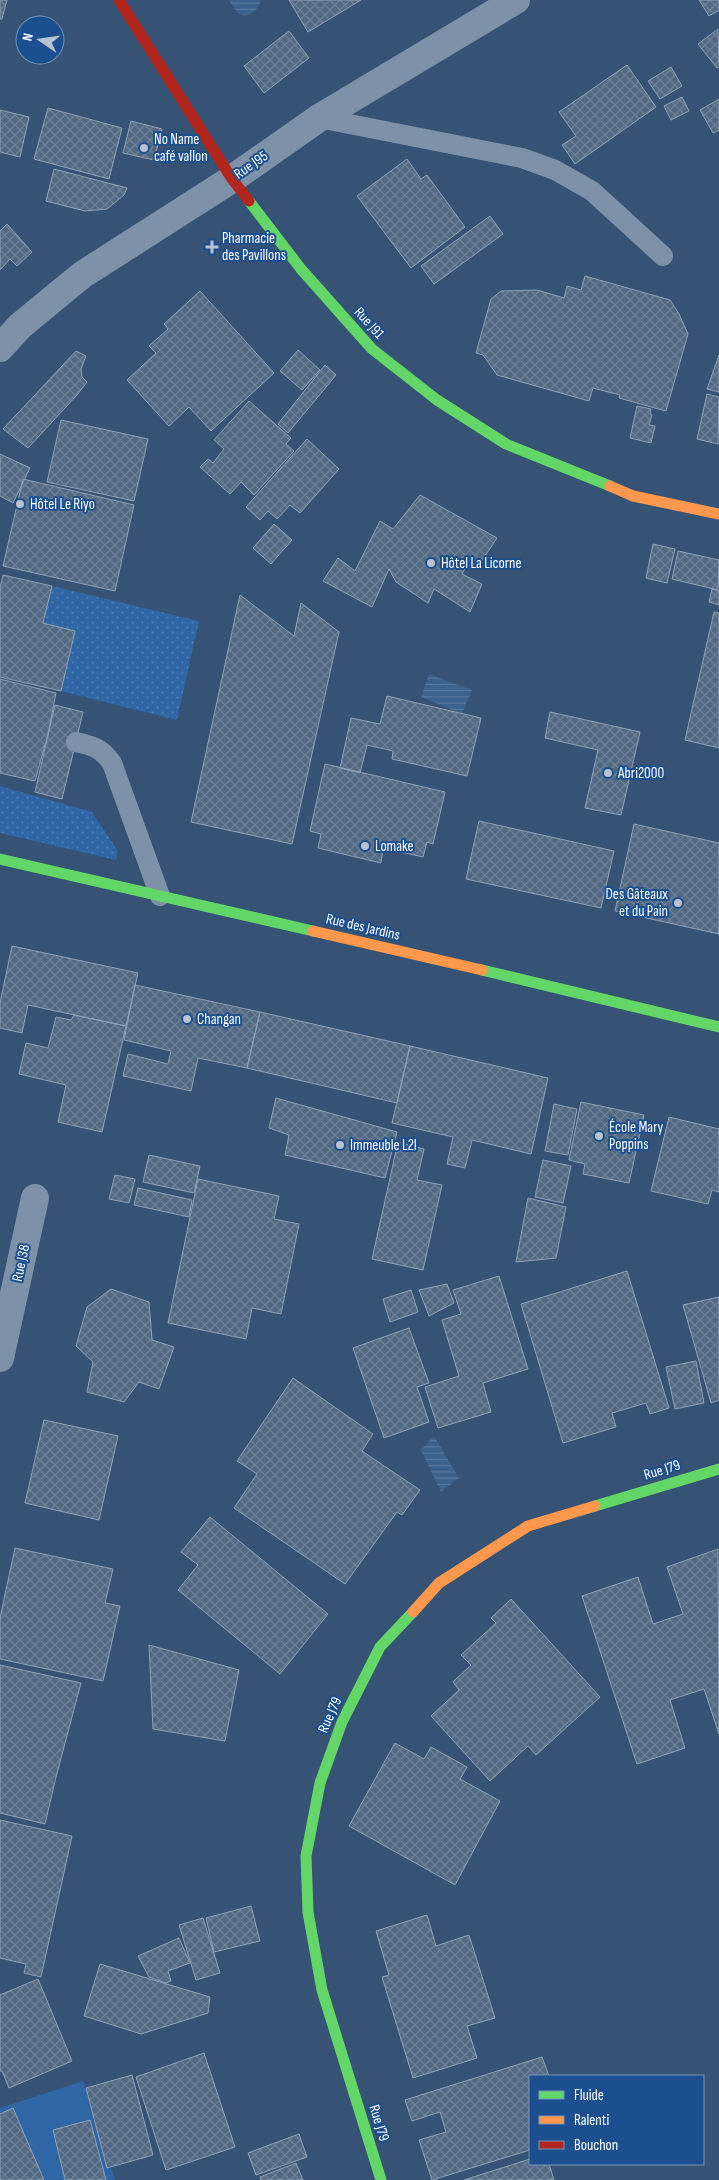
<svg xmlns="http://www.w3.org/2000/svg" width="719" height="2180" font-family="'Sofia Sans Condensed',sans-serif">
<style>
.grass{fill:url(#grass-dots)}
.garden{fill:#2f66a5}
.water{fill:url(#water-rules)}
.building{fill:url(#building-cross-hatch);stroke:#92a2b6}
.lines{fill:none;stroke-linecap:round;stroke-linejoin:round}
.lane{stroke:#7d92a8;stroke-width:20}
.street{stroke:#7d92a8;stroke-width:28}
.fast{stroke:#63d668;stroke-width:11}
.slow{stroke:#ff974d;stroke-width:11}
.jam{stroke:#b3261e;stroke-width:11}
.poi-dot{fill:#b9c2ce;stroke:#1b4f8f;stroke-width:2}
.labels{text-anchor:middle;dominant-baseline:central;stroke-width:4;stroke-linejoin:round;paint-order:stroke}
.poi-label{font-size:15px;fill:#fff;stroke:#1b4f8f;text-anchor:start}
.street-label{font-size:15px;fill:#fff;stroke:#1b4f8f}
</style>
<defs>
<pattern id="grass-dots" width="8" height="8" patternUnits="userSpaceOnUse" patternTransform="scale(1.25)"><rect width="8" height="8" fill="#2f66a5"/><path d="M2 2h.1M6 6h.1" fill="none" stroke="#4e7db2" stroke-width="1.8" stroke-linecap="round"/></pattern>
<pattern id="water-rules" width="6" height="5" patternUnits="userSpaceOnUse" patternTransform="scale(1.25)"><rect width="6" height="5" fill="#3b618d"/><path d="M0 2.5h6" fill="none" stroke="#58799e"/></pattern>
<pattern id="building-cross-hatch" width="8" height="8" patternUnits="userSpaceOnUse" patternTransform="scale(1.25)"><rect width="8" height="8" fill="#526984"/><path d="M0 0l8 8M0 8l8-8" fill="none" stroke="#6c8096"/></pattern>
</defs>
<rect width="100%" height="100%" fill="#365274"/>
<path class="grass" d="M52,586L199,621L177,720L61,691L75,631L43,623Z
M0,786L92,812L118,851L116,860L0,833Z"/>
<path class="garden" d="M83,2081L115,2180H0V2108Z"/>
<path class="water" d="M229,0H261C259,9 249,19 239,14C235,11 232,4 229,0Z
M429,674L472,690L462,714L421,697Z
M434,1436L459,1478L441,1492L421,1450Z"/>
<path class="building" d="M0,0H7L2,19H0Z
M289,0H361L308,32Z
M699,0H719V10L709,16Z
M718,29L719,67L717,68L698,44Z
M289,31L309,58L264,93L244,66Z
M627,65L656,107L575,164L562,145L576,136L559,112Z
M671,67L682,86L660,99L648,81Z
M682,97L689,111L671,120L664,106Z
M719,99V130L713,133L700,110Z
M48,108L122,128L109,179L34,159Z
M0,110L29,117L20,157L0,152Z
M131,121L162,129L154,160L123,153Z
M407,159L421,179L427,175L465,227L411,268L357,196Z
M54,169L127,188L124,195L107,209L85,211L46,201Z
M490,216L503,234L434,284L421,266Z
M7,224L32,252L17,266L10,259L0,270V231Z
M585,276L670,300L679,314L688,334L666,411L619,398L620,395L593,388L589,401L497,375L483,355L476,353L491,299L501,291L537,290L564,298L567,286L581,290Z
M200,291L274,373L211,431L189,407L169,426L127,380L156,353L149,346L168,329L164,324Z
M298,350L320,370L302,390L280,371Z
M76,351L86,356L81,369L82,377L87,382L77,395L28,448L3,429Z
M719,355V392L707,389Z
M325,365L336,375L288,433L278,424Z
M707,394L719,397L718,444L697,439Z
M249,401L291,438L286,444L294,451L254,495L241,482L230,494L200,467L208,459L213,463L224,449L214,440Z
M637,406L651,409L650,414L652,415L649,425L655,426L651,443L630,438Z
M61,420L148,439L134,501L47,482Z
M307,439L339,469L300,513L290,505L277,519L268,511L260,520L246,507Z
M0,454L30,468L13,503L0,496Z
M23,479L134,505L115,591L3,566Z
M420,495L497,538L477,568L467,565L462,574L482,584L470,612L434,589L428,603L396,582L389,569L372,607L323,581L338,558L355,571L380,521L393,529Z
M274,524L292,540L271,564L253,548Z
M653,544L675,549L667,583L646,578Z
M678,551L719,560L718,590L672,579Z
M3,575L52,586L43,623L75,631L61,691L0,677V588Z
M712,589L719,591V605L709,602Z
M240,595L294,636L301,603L339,632L292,844L191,822Z
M714,612L719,613V748L685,740Z
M0,679L56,693L48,734L35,781L0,773Z
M387,696L481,718L467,776L392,759L393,751L367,745L360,773L340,768L351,718L380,724Z
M55,705L83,712L62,799L35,792Z
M550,712L640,732L621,815L585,808L598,750L545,738Z
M325,764L445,792L433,844L427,842L423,857L383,848L381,863L318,848L321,834L310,831Z
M479,821L614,851L601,908L466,879Z
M634,824L719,843V934L615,911Z
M12,946L138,973L126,1026L28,1005L22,1033L0,1028V1003Z
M135,985L260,1012L247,1068L198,1058L191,1091L123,1076L128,1054L168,1064L171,1051L124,1040Z
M260,1012L410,1046L397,1103L247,1068Z
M74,1015L126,1026L102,1132L58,1122L66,1085L19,1074L26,1043L48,1048L56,1017L71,1020Z
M410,1046L548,1078L531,1154L472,1140L465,1168L447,1164L453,1137L392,1123Z
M276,1098L397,1132L385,1178L285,1155L289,1135L269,1128Z
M581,1102L644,1115L629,1183L583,1174L585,1164L569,1160Z
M554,1104L577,1109L568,1155L545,1151Z
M669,1117L719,1129V1192L712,1190L708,1204L651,1191Z
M398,1142L424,1149L417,1180L442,1185L423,1270L372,1259Z
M149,1155L200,1166L194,1193L143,1182Z
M543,1160L571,1166L563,1203L535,1197Z
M115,1175L135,1179L129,1203L109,1199Z
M198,1179L279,1196L274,1219L299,1224L281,1314L252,1308L246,1339L168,1323Z
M138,1188L192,1200L189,1217L134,1205Z
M528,1198L566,1207L556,1258L516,1262Z
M627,1271L669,1408L650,1414L646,1403L612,1413L616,1427L563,1443L521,1304Z
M499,1276L528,1369L483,1383L491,1412L438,1428L425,1387L459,1376L442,1320L461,1314L453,1290Z
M447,1284L454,1303L429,1316L419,1290Z
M111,1289L149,1302L152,1340L174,1347L159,1389L139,1382L124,1402L87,1392L93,1362L76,1346L87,1307Z
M411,1290L418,1312L390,1322L383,1299Z
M719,1297V1400L711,1403L683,1305Z
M409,1328L429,1383L417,1387L429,1422L384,1438L353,1348Z
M696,1361L704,1403L675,1409L666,1367Z
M293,1378L373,1434L362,1451L420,1490L402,1515L397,1512L345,1584L234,1508L257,1474L237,1461Z
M44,1420L118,1436L99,1520L25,1503Z
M210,1517L328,1614L280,1674L178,1590L198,1565L181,1552Z
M15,1548L113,1569L105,1603L120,1606L103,1681L0,1659V1618Z
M718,1549L719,1734L704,1689L670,1700L685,1748L637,1764L582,1596L638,1577L653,1624L683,1614L667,1567Z
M511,1599L600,1697L536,1755L528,1746L490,1781L431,1716L459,1690L453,1682L471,1665L461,1655L496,1623L491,1618Z
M149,1645L239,1670L225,1741L153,1729Z
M0,1665L81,1683L56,1777L45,1824L0,1813Z
M395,1743L424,1759L431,1747L467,1767L460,1779L500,1801L455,1885L349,1826Z
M0,1820L72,1836L41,1977L24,1973L26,1964L0,1958Z
M251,1906L260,1941L214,1952L206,1918Z
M427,1915L436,1946L469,1935L495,2018L467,2026L477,2058L413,2078L382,1977L389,1975L376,1931Z
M203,1918L220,1973L196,1980L179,1925Z
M179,1938L190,1963L168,1971L171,1981L166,1983L149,1977L138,1956Z
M100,1964L210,1997L208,2013L141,2034L84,2016Z
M38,1979L72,2061L9,2088L2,2071H0V1995Z
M204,2053L235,2147L166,2170L136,2077Z
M542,2057L549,2076H530V2150L432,2180L419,2140L446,2132L440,2112L412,2121L405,2100Z
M132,2075L153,2155L107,2168L86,2088Z
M13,2108L44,2180H0V2114Z
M90,2120L106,2180H65L53,2130Z
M299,2134L307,2157L256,2175L248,2153Z
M530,2159V2164H549L554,2180H464Z
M296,2163L303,2180H261L260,2177Z"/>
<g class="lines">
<path class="lane" d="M319,118L522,158L555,170L592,191L663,256
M76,742C94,746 101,748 112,763L160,896"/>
<path class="street" d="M0,348L20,326L82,275L232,179L319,118L516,0
M0,1358L35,1198"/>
<path class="fast" d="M249,201L301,269L372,349L437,400L506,444L610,486
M0,859L313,931
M482,970L719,1027
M595,1506L719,1469
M381,2180L322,1990L308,1912L306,1856L320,1783L342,1722L380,1647L413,1612"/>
<path class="slow" d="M610,486L633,496L719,514
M313,931L482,970
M413,1612L439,1583L528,1526L595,1506"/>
<path class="jam" d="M119,0L232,179L249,201"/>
</g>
<g class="poi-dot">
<circle cx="144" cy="148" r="5"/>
<path d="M209.5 239.5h5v5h5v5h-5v5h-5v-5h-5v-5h5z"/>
<circle cx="20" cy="504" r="5"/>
<circle cx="431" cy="563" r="5"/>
<circle cx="608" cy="773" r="5"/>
<circle cx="365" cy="846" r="5"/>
<circle cx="678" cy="903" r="5"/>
<circle cx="187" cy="1019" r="5"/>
<circle cx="599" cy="1136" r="5"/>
<circle cx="340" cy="1145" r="5"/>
</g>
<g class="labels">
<g class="poi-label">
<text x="154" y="139">No Name<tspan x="154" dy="17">café vallon</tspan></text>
<text x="222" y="238">Pharmacie<tspan x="222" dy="17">des Pavillons</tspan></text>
<text x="30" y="504">Hôtel Le Riyo</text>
<text x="441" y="563">Hôtel La Licorne</text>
<text x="618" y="773">Abri2000</text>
<text x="375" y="846">Lomake</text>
<text x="668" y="894" text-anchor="end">Des Gâteaux<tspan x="668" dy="17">et du Pain</tspan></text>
<text x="197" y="1019">Changan</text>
<text x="609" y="1127">École Mary<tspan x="609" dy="17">Poppins</tspan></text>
<text x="350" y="1145">Immeuble L2I</text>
</g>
<g class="street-label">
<text transform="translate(251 165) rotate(-35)">Rue J95</text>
<text transform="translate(369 323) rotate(48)">Rue J91</text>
<text transform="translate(363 927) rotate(13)">Rue des Jardins</text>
<text transform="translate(21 1263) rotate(-78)">Rue J38</text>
<text transform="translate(662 1470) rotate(-17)">Rue J79</text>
<text transform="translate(330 1715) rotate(-66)">Rue J79</text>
<text transform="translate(379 2123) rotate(73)">Rue J79</text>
</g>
</g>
<rect x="529" y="2075" width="175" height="90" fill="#1b4f8f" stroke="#7695bc"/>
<rect x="539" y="2091" width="25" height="8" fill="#63d668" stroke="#7695bc"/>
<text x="574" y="2100" font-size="15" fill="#ffffff">Fluide</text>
<rect x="539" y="2116" width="25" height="8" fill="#ff974d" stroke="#7695bc"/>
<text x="574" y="2125" font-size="15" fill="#ffffff">Ralenti</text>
<rect x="539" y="2141" width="25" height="8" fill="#b3261e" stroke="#7695bc"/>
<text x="574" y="2150" font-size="15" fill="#ffffff">Bouchon</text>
<g transform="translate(40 40) rotate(283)"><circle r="24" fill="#1b4f8f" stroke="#7695bc"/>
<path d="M0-4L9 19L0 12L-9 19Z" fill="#b9c2ce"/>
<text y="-8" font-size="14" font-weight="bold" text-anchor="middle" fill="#ffffff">N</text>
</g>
</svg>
